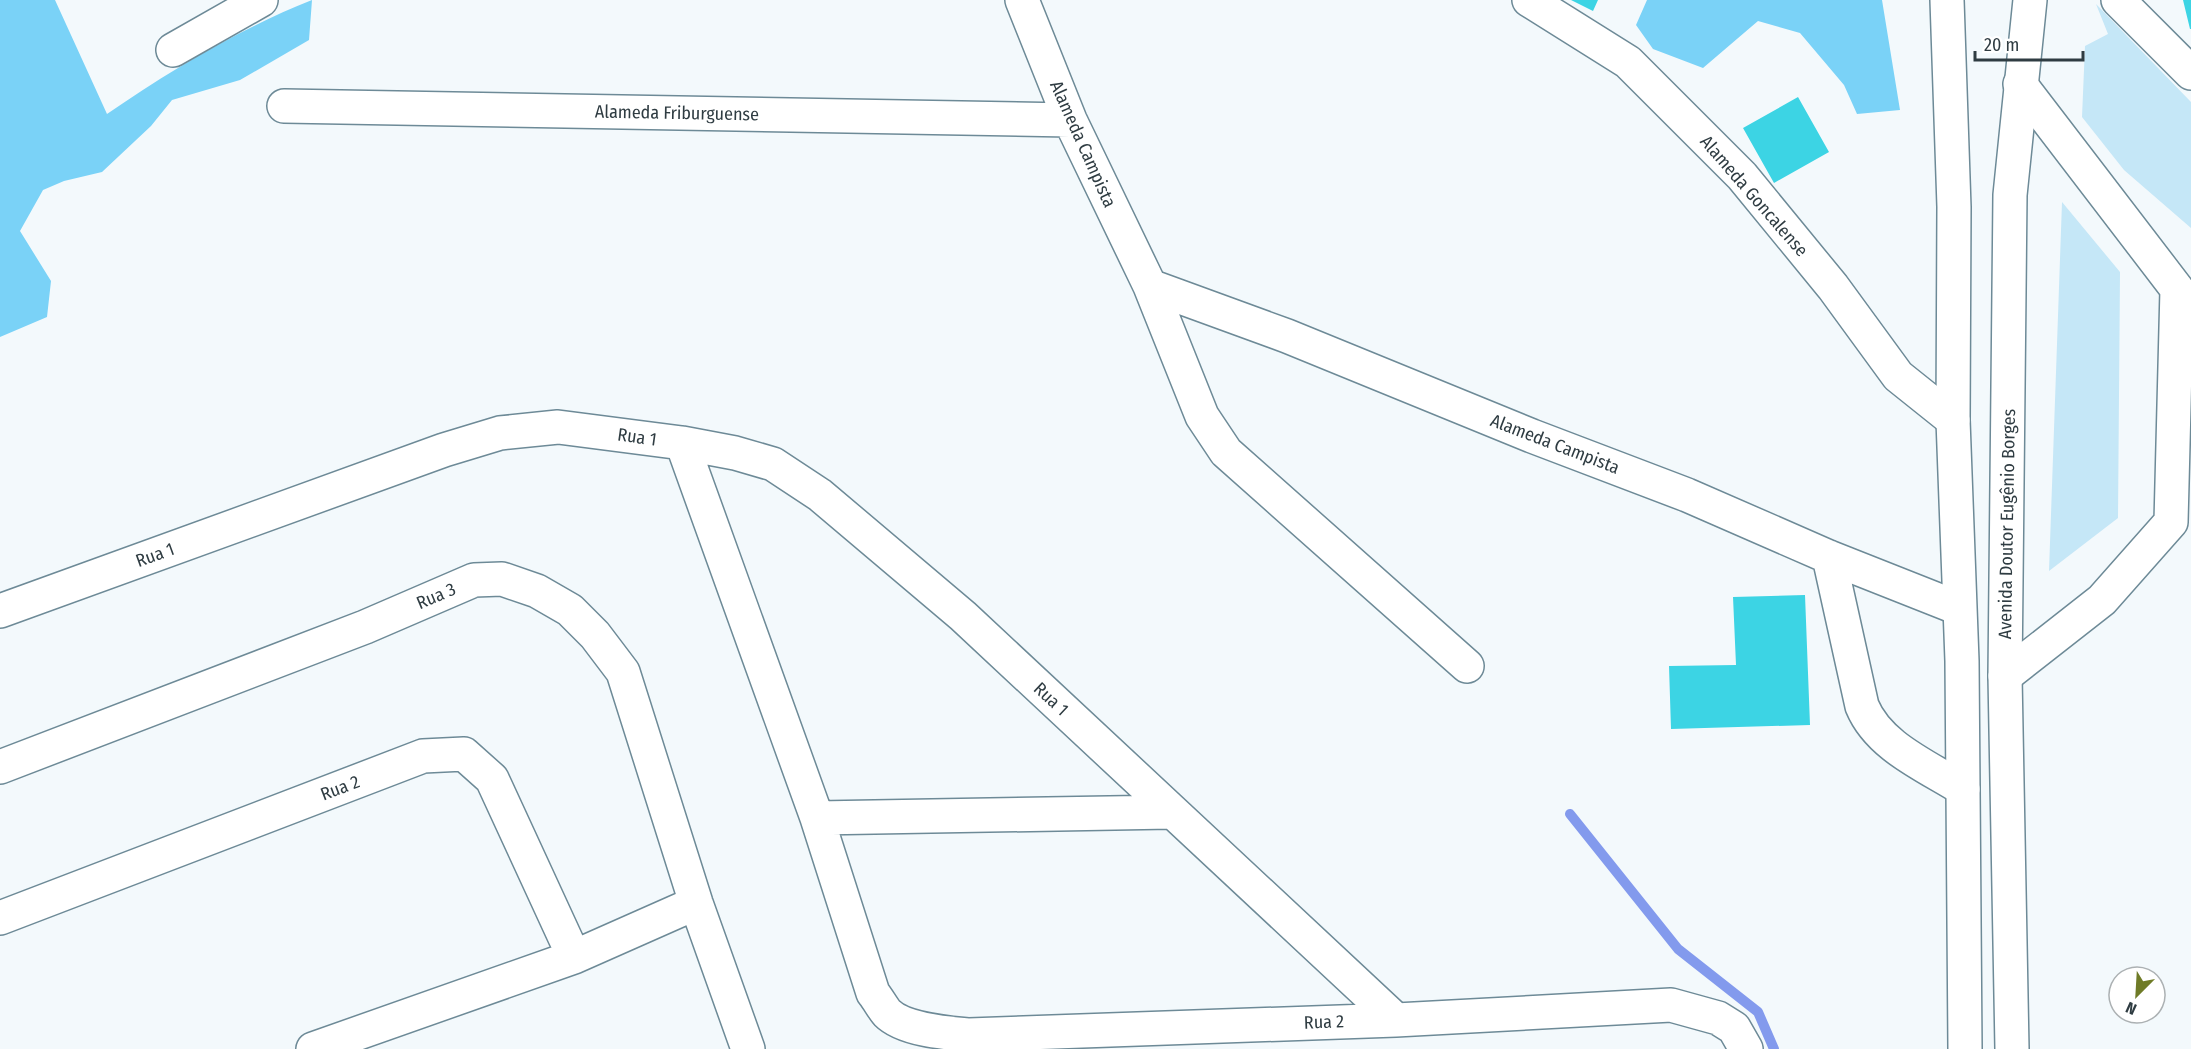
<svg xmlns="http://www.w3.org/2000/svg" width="2191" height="1049" font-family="'Fira Sans Condensed',sans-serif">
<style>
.green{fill:#c5e7f7}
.forest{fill:#7ad2f7}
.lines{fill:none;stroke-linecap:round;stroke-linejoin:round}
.stream{stroke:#839aed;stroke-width:10}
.building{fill:#3cd4e4}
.minor-casing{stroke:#6d8a97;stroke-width:36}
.highway-casing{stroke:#6d8a97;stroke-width:36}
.minor{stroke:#fff;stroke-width:33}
.highway{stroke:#fff;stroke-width:33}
.labels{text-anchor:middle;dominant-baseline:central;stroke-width:4.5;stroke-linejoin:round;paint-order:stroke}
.street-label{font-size:18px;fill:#2f3c42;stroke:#fff}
</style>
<rect width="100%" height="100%" fill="#f3f9fc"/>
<path class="green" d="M2096,4L2191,102V228L2124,170L2082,117L2085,46L2108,34Z
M2062,202L2120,272L2118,518L2049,571Z"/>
<path class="forest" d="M0,0H55L107,114C171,70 239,29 312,0L309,40L240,80L172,100L151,126L102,172L64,181L43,190L20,231L51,281L47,317L0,337Z
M1647,0H1882L1900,110L1857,114L1844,85L1800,33L1758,21L1703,68L1653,49L1636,25Z"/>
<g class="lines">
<path class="stream" d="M1570,814L1678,949L1758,1012L1774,1049"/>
</g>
<path class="building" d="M1571,0H1598L1593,11Z
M2183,0H2191V29H2190Z
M1798,97L1829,152L1774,183L1743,128Z
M1805,595L1810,725L1671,729L1669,666L1736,665L1733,597Z"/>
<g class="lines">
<defs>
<path id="minor" d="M1022,0L1070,120L1150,286L1202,416L1226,452L1467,666
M1529,0L1628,62L1742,176L1833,287L1898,376L1953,420
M2118,0L2191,73
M173,50L261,0
M284,106L1070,120
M1150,286L1287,336L1532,436L1687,495L1829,557L1958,608
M682,443L817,818L873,993C878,999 882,1007 887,1013C904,1030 947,1033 969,1035L1396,1020L1671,1005L1718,1018L1734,1028L1746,1049
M1829,557L1862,706C1879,747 1927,766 1963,789
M0,611L444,450L500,433L558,427L682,443L735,453L773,464L820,495L963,616L1396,1020
M2005,676L2102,600L2171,522L2177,289L2020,84
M0,767L365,627L474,580L502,579L537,591L570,610L595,635L623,672L696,903L748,1049
M817,818L1171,812
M0,918L423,756L464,754L492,779L574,957
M313,1049L574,957L696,903"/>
<path id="highway" d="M1947,0L1954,207L1953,420L1962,661L1965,1049
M2012,1049L2005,676L2010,195L2030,0"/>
</defs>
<use href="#minor" class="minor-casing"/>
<use href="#highway" class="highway-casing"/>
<use href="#minor" class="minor"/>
<use href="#highway" class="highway"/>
</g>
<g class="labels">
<g class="street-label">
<text transform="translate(677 113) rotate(1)">Alameda Friburguense</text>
<text transform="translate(1083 144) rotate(66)">Alameda Campista</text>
<text transform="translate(1754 196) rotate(49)">Alameda Goncalense</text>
<text transform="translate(637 437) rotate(8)">Rua 1</text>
<text transform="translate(1555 444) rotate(21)">Alameda Campista</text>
<text transform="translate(2007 524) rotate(-89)">Avenida Doutor Eugênio Borges</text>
<text transform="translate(155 555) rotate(-20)">Rua 1</text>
<text transform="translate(436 596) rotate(-23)">Rua 3</text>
<text transform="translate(1051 699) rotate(43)">Rua 1</text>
<text transform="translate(340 788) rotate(-21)">Rua 2</text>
<text transform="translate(1324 1022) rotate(-2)">Rua 2</text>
</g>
</g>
<g transform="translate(2137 995) rotate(204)"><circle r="28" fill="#ffffff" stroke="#acb1b3" stroke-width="1.5"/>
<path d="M0-4.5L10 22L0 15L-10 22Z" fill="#6f7b27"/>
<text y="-9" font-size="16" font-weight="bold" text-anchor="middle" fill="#2f3c42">N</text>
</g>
<path d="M1975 51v9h108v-9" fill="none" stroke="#2f3c42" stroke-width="3"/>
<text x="1984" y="51" font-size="18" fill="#2f3c42" stroke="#ffffff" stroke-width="4.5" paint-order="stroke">20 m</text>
</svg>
